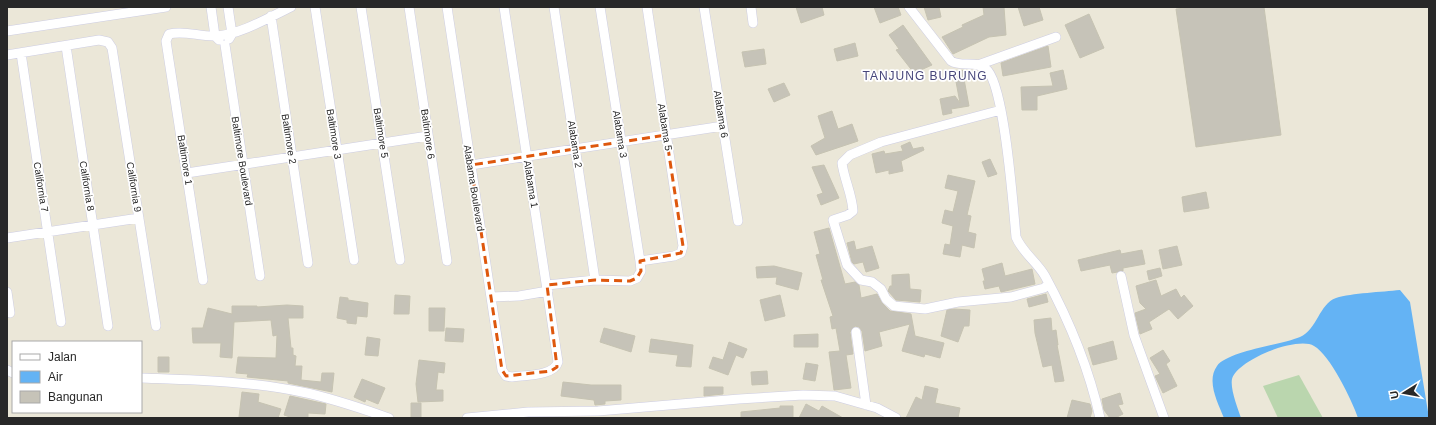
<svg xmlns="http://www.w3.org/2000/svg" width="1436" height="425" font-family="Arial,sans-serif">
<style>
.cemetery{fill:#bad6ae}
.water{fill:#64b3f4}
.building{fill:#c6c3b8;stroke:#c6c3b2}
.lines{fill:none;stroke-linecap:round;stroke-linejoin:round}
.street-casing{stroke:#cdcde2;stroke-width:10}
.street{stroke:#fff;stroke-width:9}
.marked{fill:none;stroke:#de570d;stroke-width:3;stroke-dasharray:8 5;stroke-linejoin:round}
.labels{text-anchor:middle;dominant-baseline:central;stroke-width:3.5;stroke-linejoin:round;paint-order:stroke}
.street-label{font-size:10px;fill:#282828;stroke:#fff}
.quarter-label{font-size:12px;letter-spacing:1px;fill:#47467a;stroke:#fff}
</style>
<rect width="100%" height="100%" fill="#ebe7d8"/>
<path class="cemetery" d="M1299,375L1323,418H1278L1263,386Z"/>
<path class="water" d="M1400,290L1410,302L1429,418H1358C1352,400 1330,355 1314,346C1298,336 1238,359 1232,379C1230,389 1238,409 1241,418H1224C1218,403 1206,381 1217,366C1228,351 1281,345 1300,337C1317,330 1319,304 1336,298C1352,293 1382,292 1400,290Z"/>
<path class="building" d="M796,7H822L824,15L801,23Z
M874,7H898L901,15L880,23Z
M924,7H939L941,17L928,20Z
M983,7H1004L1006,35L989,37L953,54L942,37L963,27L962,25L984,15Z
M1018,7H1039L1043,20L1024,26Z
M1194,7H1264L1281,135L1196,147L1176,9Z
M1089,14L1104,48L1080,58L1065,25Z
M903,25L932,65L914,73L896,50L899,49L889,35Z
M855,43L858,56L837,61L834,49Z
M1048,46L1051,67L1003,76L1001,63Z
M764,49L766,64L745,67L742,52Z
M967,70L969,78L964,79L969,106L951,109L952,113L943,115L940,99L955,96L960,103L954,71Z
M1063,70L1067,89L1037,96V110H1022L1021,87L1053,86L1050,73Z
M784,83L790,95L774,102L768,89Z
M832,111L838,129L852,124L858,141L816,155L811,146L825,138L818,116Z
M910,142L913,149L923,147L924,150L901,161L903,171L889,174V170L876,173L872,154L884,151L885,154L903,151L901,146Z
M990,159L997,174L988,177L982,162Z
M824,165L839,198L821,205L817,195L823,193L812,167Z
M948,175L975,181L967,215L971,216L968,232L976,234L974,248L962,245L960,257L943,254L945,244L950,245L953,226L942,223L945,210L953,212L958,191L945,188Z
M1206,192L1209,208L1184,212L1182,197Z
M829,228L845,284L855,282L859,285L861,298L877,294L882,303L890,311L911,314L915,336L944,343L940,358L925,354L924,357L902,351L910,324L879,332L882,346L865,351L862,331L859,327L855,326L850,332L853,354L846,355L851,388L834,390L829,352L840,351L836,328L832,329L830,317L833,316L821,280H823L816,255L820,254L814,232Z
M854,241L856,250L872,246L879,268L866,272L863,262L854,264L852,262L847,243Z
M1177,246L1182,265L1163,269L1159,250Z
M1120,250L1121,254L1142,250L1145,264L1123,268V271L1112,273L1110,265L1081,271L1078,260Z
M1002,263L1005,276L1032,269L1035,284L1001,292L999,286L985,289L983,281H985L982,269Z
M774,266L802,273L798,290L776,284L777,277L757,278L756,267Z
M1160,268L1162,276L1149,280L1147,271Z
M909,274L910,289L921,290L920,302L896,300L888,291L890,286H892V275Z
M1156,280L1161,296L1176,289L1181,298L1184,295L1193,306L1178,319L1169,309L1149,322L1152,329L1140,334L1135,313L1146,309L1140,303L1136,286Z
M1046,294L1048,302L1029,307L1027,299Z
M395,295L410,296L409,314H394Z
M780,295L785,316L765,321L760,300Z
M340,297L348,298V300L368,303L367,317L357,316L356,324L347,323V320L337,318Z
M287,305L303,306V318H288L291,348H293V355L296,356L295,366H302L301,380L321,382L322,373H334L332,392L288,383V381L247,377L248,374L236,373L238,357L276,358L277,335L273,336L271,320L234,322L232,358L220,357L221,343H193L192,328H203L208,308L232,314V306H257V307Z
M429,308H445L444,331H429Z
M954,309L970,310L969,326H964L958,342L941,336L947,310Z
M1051,318L1052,331L1056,330L1058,345H1057L1064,381L1055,382L1052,365L1043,367L1035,333L1034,320Z
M446,328L464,329L463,342L445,341Z
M604,328L635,336L631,352L600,342Z
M818,334V347H794V335Z
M367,337L380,339L378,356L365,355Z
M651,339L693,345L691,367L676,366L678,355L649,352Z
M1113,341L1117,359L1093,365L1088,348Z
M729,342L747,349L743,358L736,355L728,375L709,368L713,357L723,360Z
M1163,350L1170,361L1166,364L1177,386L1163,393L1155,376L1160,374L1150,358Z
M158,357H169V372H158Z
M419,360L445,363L444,373L438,372L436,390H443V401L418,402L416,384Z
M806,363L818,365L815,381L803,379Z
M767,371L768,384L752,385L751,372Z
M362,379L385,388L378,404L366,399L365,402L354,397Z
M563,382L591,385H621V400L605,401V404L595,405L594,400L561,396Z
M925,386L938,389L935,403L960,408L958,418H906L916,397L922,400Z
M704,387H723V394L704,396Z
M242,392L259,394L258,402L281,409L278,418L239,417Z
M1120,393L1123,404L1118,405L1123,414L1115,418H1110L1104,410L1102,399Z
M290,396L326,404L325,414L308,413V418H293L284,415Z
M1072,400L1090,404L1092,411L1090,418H1067Z
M411,403H421V418H411Z
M806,404L819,411L822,406L843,418H799Z
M780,406H793V418H741V412L780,408Z"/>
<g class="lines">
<defs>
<path id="street" d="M211,7L215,36L219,40
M228,7L232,34L229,39
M315,7L354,260
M361,7L400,260
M409,7L447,261
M447,7L502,370L506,376L512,377C526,375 554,376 558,362L504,7
M554,7L595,280
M600,7L640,261
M704,7L738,221
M751,7L753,23
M909,7L951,61C962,68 977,59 988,71C1005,92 1013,204 1016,237C1022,252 1037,262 1045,276C1069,320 1089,369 1100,418
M271,16L308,263
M7,31L166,7
M225,45L260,276
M66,46L108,326
M21,53L61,322
M7,55L99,40L108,42L112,48L156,326
M978,65L1056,37
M1001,110L881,142L850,155L842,163C844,179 852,194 853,211L848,215L833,220L847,265L861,280L872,282L881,289L886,299L894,306L925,309L958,302L1011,297L1044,288L1049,284
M471,165L723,126
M187,173L428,136
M7,238L139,218
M1121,276L1134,335L1164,418
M203,280L166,41L169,34C185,30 200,37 216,36C239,35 270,17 291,7
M547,285L595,280L630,281L637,278L641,271L640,261L674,256L681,253L683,246L647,7
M7,292L10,313
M491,297L519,296L548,291
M856,332L866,405
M7,370L13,373
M141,378C194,380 250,381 302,392C332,398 360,408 389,418
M467,418L528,412L598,411L739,399L803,395L835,396L877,408L896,418"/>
</defs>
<use href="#street" class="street-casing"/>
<use href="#street" class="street"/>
</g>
<path class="marked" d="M666,135L683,246L681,253L640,261L641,271L637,278L630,281L595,280L547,285L557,367L551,371L506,376L502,370L471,165Z"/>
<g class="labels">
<g class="street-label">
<text transform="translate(721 114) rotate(81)">Alabama 6</text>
<text transform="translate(665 127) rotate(81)">Alabama 5</text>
<text transform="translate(381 133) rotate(81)">Baltimore 5</text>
<text transform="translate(334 134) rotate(81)">Baltimore 3</text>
<text transform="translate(428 134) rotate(82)">Baltimore 6</text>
<text transform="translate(620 134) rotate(81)">Alabama 3</text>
<text transform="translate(289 139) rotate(81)">Baltimore 2</text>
<text transform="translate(575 144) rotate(81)">Alabama 2</text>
<text transform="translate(185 160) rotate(81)">Baltimore 1</text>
<text transform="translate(242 161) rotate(81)">Baltimore Boulevard</text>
<text transform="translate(531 184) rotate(81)">Alabama 1</text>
<text transform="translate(87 186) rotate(81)">California 8</text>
<text transform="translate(41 187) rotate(81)">California 7</text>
<text transform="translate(134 187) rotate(81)">California 9</text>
<text transform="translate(474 188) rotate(81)">Alabama Boulevard</text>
</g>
<g class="quarter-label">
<text x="925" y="76">TANJUNG BURUNG</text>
</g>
</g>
<rect width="1436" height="425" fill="none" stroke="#282828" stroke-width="16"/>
<rect x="12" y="341" width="130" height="72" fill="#ffffff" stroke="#a9a9a9"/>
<rect x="20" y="354" width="20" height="6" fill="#ffffff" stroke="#a9a9a9"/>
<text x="48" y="361" font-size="12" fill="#282828">Jalan</text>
<rect x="20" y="371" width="20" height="12" fill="#64b3f4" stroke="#a9a9a9"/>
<text x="48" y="381" font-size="12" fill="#282828">Air</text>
<rect x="20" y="391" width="20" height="12" fill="#c6c3b8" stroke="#a9a9a9"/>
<text x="48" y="401" font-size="12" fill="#282828">Bangunan</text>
<g transform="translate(1404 393) rotate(259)" stroke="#ffffff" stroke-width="3" paint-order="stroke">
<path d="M0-3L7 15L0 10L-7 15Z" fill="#282828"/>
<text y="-6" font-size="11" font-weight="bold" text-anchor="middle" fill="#282828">U</text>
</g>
</svg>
